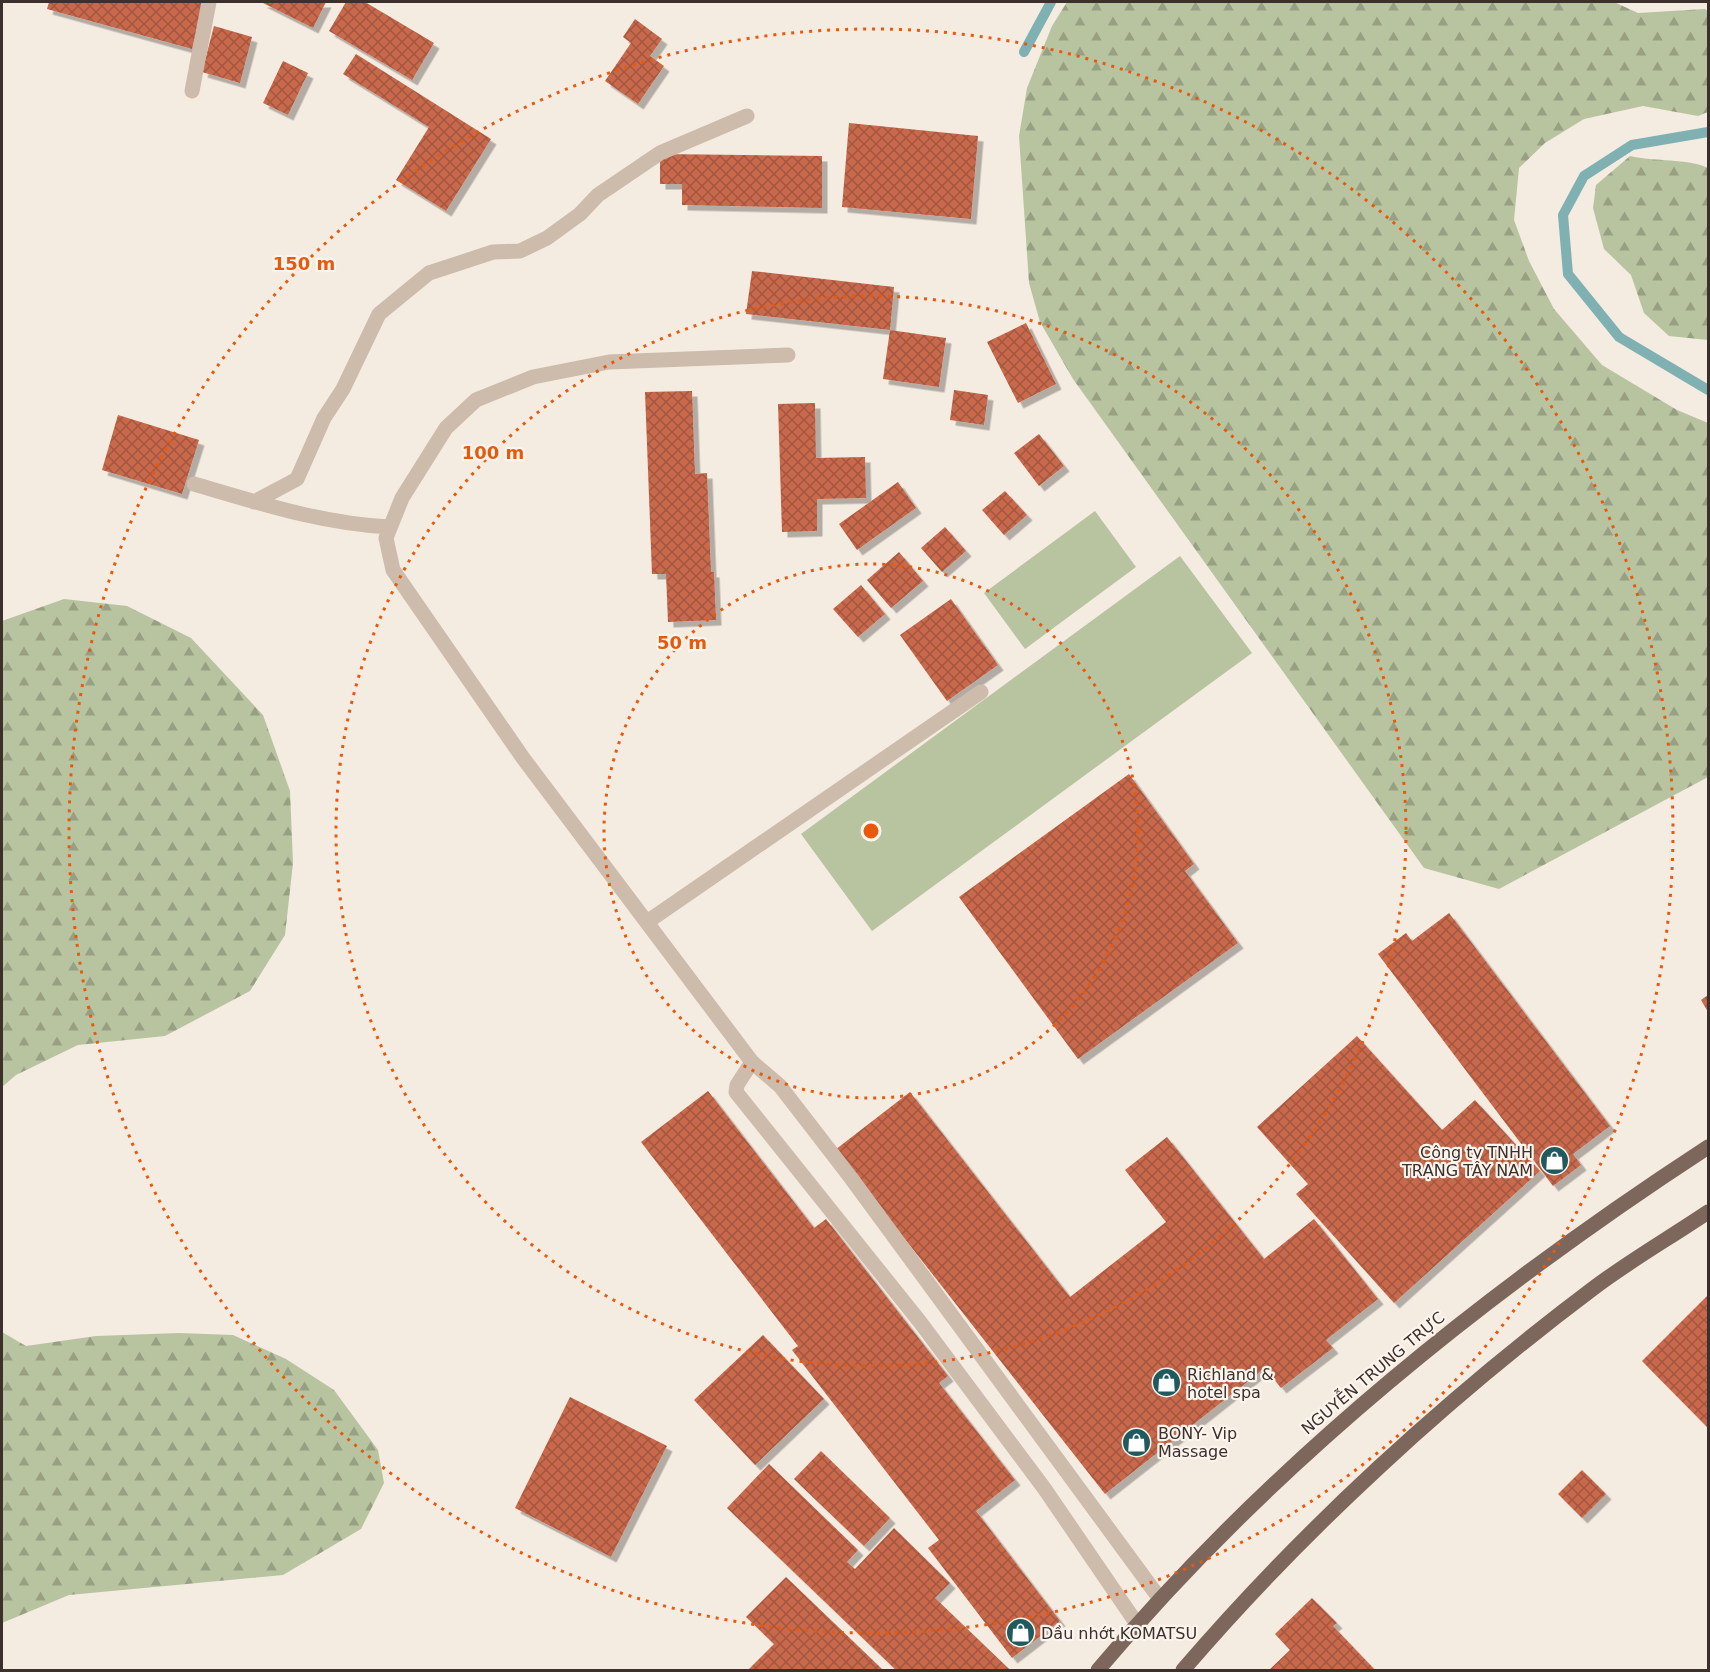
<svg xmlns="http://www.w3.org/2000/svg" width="1710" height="1672" font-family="'DejaVu Sans',sans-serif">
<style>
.green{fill:#b8c4a0}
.forest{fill:url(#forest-firs)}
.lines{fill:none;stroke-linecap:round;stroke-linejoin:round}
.stream{stroke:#7fb0b2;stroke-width:10}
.building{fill:url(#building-cross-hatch);filter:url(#shadow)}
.lane{stroke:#cdbbac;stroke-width:15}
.street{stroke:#cdbbac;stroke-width:15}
.primary{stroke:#7d675c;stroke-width:15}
.ring{fill:none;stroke:#e8590c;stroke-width:3;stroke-dasharray:3 6}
.labels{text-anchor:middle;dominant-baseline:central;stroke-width:4.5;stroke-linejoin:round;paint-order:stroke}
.poi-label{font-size:16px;fill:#3b302b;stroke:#fbf5ee;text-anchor:start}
.street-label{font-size:16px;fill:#3b302b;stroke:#fbf5ee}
.centre{fill:#e8590c;stroke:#fbf5ee;stroke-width:3}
.ring-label{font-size:18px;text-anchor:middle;font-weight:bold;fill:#e8590c;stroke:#fbf5ee;stroke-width:4.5;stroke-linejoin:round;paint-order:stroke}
</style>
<defs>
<pattern id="forest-firs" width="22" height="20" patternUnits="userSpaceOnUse" patternTransform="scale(1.5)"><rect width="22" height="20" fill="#b8c4a0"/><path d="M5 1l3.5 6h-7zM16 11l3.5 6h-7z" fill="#97a083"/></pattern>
<pattern id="building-cross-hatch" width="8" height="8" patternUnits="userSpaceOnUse" patternTransform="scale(1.5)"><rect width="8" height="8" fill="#c8694b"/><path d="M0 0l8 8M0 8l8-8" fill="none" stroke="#a4573f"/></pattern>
<filter id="shadow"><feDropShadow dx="5.5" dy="5.5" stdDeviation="0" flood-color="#0004"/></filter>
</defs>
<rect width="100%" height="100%" fill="#f4ebe1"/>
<path class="green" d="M1095,511L1136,567L1025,649L984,593Z
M1180,556L1252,653L872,931L801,834Z"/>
<path class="forest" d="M1067,2H1614L1638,13L1705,9L1708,11V112L1698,116L1643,106L1584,119L1545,143L1519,168L1514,220L1529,261L1554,309L1602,365L1677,410L1708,423V777L1499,889L1424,868L1073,379L1040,322L1029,283L1019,136L1027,88L1052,26Z
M1630,156C1655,162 1687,158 1708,168V340L1669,336L1644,313L1631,275L1604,249L1593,208L1596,185Z
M64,599L127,606L191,638L263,715L290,791L293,863L285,935L250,991L165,1036L78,1045L16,1075L2,1087V621Z
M2,1332L26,1346L96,1336L179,1333L233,1335L286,1359L334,1390L378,1450L384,1483L361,1529L283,1575L69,1595L2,1623Z"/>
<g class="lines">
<path class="stream" d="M1024,52L1051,2
M1708,132L1632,145L1584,176L1563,215L1568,274L1619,337L1708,390"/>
</g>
<path class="building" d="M49,2H204L192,49L47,9Z
M261,2H326L313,28Z
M346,2H365L434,43L412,80L329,31Z
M635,19L662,39L650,56L664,66L638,104L605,81L631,43L623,37Z
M214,26L252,37L240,83L202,72Z
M356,54L491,139L446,211L396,180L429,127L343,74Z
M283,61L308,73L288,115L263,103Z
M849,123L978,136L971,219L842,207Z
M660,154L822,156V208L682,205V184H660Z
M752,271L894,287L890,330L746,314Z
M1026,323L1056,384L1018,403L987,342Z
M890,330L946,338L939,387L883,379Z
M954,390L988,395L984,425L950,420Z
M692,391L695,474L707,473L711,572H714L716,620L668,622L666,574H652L645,392Z
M815,403L816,458L865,457L866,498L817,499V531L782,532L778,404Z
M118,415L199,440L182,494L102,470Z
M1039,434L1064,466L1039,486L1014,453Z
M898,482L916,508L857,550L839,524Z
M1005,491L1027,515L1004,535L982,510Z
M945,527L966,551L942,572L921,548Z
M899,552L923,581L891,608L867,580Z
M861,585L885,614L858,637L833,609Z
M951,599L998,665L947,701L900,635Z
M1129,774L1194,864L1185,871L1238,943L1078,1059L959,897Z
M1449,913L1610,1126L1573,1154L1581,1165L1553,1186L1378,954L1406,933L1412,941Z
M1708,995V1012L1701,1000Z
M1357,1036L1442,1130L1475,1100L1540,1171L1394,1303L1296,1194L1308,1184L1257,1127Z
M708,1091L814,1228L826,1219L948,1376L939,1383L1015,1480L976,1511L1060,1621L1012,1658L928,1548L939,1540L792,1350L798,1346L641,1142Z
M910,1092L1070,1297L1166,1222L1125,1170L1167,1137L1264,1259L1314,1219L1378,1299L1326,1340L1333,1348L1281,1388L1265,1368L1105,1494L835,1150Z
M1708,1295V1428L1642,1361Z
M763,1335L824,1399L755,1465L694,1400Z
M570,1397L667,1446L611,1557L515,1508Z
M821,1451L890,1518L864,1546L794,1479Z
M769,1464L858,1550L847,1562L855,1569L894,1528L950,1583L935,1598L1009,1669L896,1670L727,1508Z
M1582,1470L1606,1494L1582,1518L1558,1494Z
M786,1577L883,1670H748L774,1644L746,1617Z
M1312,1598L1337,1623L1333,1626L1375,1670H1269L1290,1650L1275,1634Z"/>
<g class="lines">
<path class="lane" d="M194,484C259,503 323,524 390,527
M254,502L297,479L324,418L343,389L379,314L429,273L493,252L520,251L547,238L580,214L598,195L660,153L747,116
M647,922L981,692
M752,1062L523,758L393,570L386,538L402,498L446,428L476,400L533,377L609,362L788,355
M1137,1624L1044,1488L920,1322L736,1092L737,1085L752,1062L780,1086L851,1178L1160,1599"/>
<path class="street" d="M192,91L209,2"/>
<path class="primary" d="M1098,1670C1271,1464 1484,1293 1708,1147
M1183,1670C1303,1530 1447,1398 1595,1287C1631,1260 1671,1237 1708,1212"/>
</g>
<g class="ring">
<circle cx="871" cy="831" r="267"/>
<circle cx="871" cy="831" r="535"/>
<circle cx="871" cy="831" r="802"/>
</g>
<defs>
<symbol id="shop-disc" viewBox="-11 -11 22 22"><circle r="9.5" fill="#1f5a5e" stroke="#fbf5ee"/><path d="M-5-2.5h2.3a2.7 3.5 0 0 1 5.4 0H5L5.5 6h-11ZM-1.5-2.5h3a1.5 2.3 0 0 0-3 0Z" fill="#fff"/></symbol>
</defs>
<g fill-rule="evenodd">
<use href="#shop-disc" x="1538" y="1144" width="33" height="33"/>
<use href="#shop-disc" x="1150" y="1366" width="33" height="33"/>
<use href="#shop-disc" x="1120" y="1426" width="33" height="33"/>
<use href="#shop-disc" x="1004" y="1616" width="33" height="33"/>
</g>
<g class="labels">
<g class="poi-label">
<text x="1533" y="1152" text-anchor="end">Công ty TNHH<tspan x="1533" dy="18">TRẠNG TÂY NAM</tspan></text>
<text x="1187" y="1374">Richland &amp;<tspan x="1187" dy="18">hotel spa</tspan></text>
<text x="1158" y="1433">BONY- Vip<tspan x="1158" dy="18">Massage</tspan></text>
<text x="1041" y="1633">Dầu nhớt KOMATSU</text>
</g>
<g class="street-label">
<text transform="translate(1373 1373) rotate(-40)">NGUYỄN TRUNG TRỰC</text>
</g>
</g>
<circle cx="871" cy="831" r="9" class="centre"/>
<g class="ring-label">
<text x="304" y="270">150 m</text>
<text x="493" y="459">100 m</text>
<text x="682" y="649">50 m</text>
</g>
<rect width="1710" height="1672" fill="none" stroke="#3b302b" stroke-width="6"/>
</svg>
